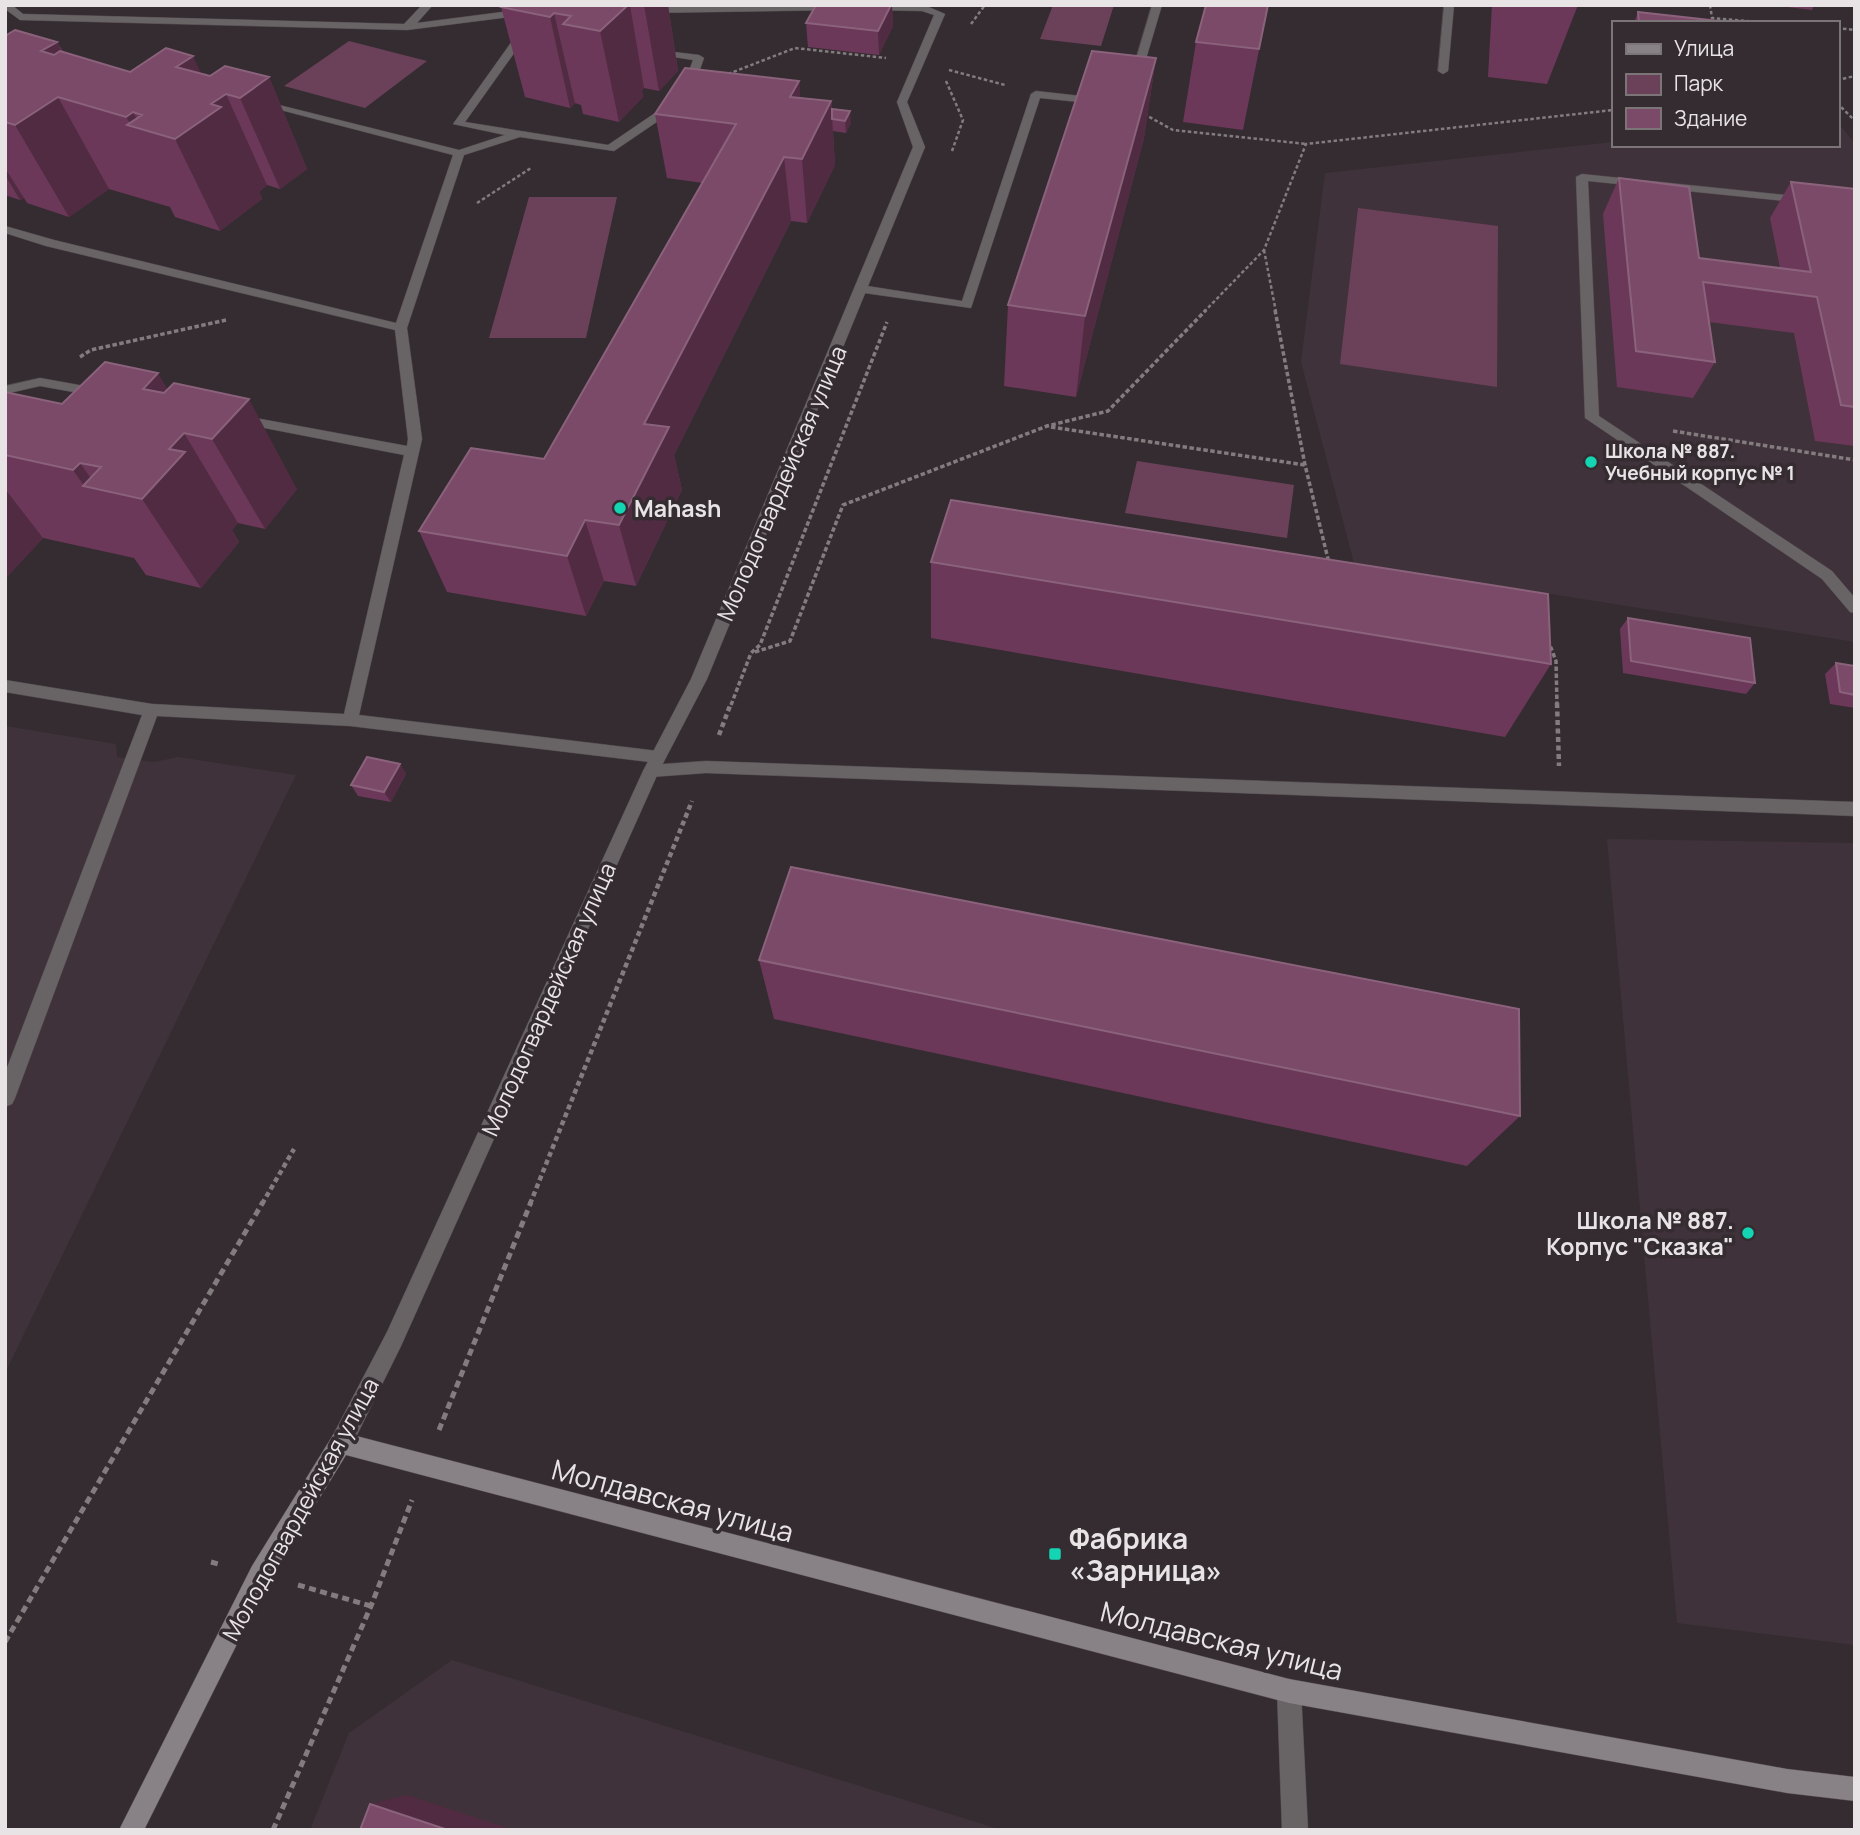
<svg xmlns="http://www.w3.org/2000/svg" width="1860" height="1835" font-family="Manrope,sans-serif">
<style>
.built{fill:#40323a}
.green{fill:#6b415a}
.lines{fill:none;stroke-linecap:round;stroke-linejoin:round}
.lane-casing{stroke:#51494d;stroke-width:1}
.street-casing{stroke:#51494d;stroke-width:1}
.secondary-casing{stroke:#51494d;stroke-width:1}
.path-far3{stroke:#837c7f;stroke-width:2.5;stroke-dasharray:3.5 2.5;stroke-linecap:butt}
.path-far2{stroke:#837c7f;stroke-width:3.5;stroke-dasharray:4.5 2.5;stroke-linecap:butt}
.path-far1{stroke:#837c7f;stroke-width:4.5;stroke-dasharray:5 3.5;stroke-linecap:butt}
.path{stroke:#837c7f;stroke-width:5;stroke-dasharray:7 4.5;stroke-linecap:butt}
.lane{fill:#686466;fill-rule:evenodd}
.street{fill:#686466;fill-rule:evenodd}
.secondary{fill:#888185;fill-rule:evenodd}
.wall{fill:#6c3859}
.shaded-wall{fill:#502b42}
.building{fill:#7a4a68;stroke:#8b627b;stroke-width:2}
.poi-dot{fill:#14d5b3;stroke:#342c30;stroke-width:2.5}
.labels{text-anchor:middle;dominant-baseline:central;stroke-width:7;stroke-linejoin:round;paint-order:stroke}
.far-poi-label{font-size:19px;font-weight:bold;fill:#e8e3e5;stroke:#342c30;text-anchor:start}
.street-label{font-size:23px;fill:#e8e3e5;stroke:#342c30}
.poi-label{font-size:23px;font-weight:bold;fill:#e8e3e5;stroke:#342c30;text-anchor:start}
.near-street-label{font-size:28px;fill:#e8e3e5;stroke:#342c30}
.near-poi-label{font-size:28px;font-weight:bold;fill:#e8e3e5;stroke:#342c30;text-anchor:start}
</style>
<rect width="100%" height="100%" fill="#342c30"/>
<path class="built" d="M1837,122L1855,143V642L1354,563L1301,362L1325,173L1613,142V145H1837Z
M5,726L116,744L117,757L154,762L178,757L296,775L5,1373Z
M1607,839L1855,843V1645L1677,1623Z
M452,1660L1002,1830H310L349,1733Z"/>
<path class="green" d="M1053,5H1114L1101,46L1040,39Z
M349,41L427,61L365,108L284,86Z
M529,197H617L586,338H489Z
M1358,208L1498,226L1497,387L1340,364Z
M1137,461L1294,485L1287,538L1125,513Z"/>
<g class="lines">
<defs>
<path id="lane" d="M5,5H12L23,14L404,24L422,5H433L417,23L525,9L530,12L525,15L407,30L20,20L5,9Z
M760,5L841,7L836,10L647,13L642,10L647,7Z
M864,5H924L945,14L907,102L925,147L923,149L913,147L897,102L934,15L922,11L868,10L865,9Z
M1152,5H1162L1140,79L1135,82L1130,79Z
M1444,5H1454L1448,71L1443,74L1438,71Z
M527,29L532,32L527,35L465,122L608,145L680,96L693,60L648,53V49L699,55L704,58L689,100L614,151L520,137L464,155L407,328L422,439L359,715L658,751L666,757L658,763L350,726L157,716L15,1098L12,1104L5,1107V1073L142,715L5,692V680L152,704L344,714L404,455L239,423L232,419L239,415L407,446L408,439L395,330L46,246L5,233V226L54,240L396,323L453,155L254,103L259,100L459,150L505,135L453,124L520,30Z
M1036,91L1099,98L1104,101L1099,104L1040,98L971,308L857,292V286L861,285L962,301L1031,94Z
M1582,174L1805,197L1811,200L1805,203L1588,181L1599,416L1832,571L1855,598V613L1850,612L1822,579L1585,418L1576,177Z
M40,378L101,389L108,393L101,397L40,386L5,394V386Z
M706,761L1855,802V816L706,773L651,777L643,771L651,765Z
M1289,1679L1297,1683L1301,1691L1308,1830H1282L1277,1691L1281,1683Z"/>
<path id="street" d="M919,144L925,147L707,679L659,771L401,1346L349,1451L341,1454L333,1451L330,1443L333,1435L387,1332L643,771L691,679L913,147Z"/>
<path id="secondary" d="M341,1432L1289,1679L1787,1769L1855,1777V1801L1787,1793L1289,1703L346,1455L268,1582L144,1830H119L252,1566L333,1435Z"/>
</defs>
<use href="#lane" class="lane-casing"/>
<use href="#street" class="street-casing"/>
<use href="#secondary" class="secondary-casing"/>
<path class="path-far3" d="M1710,5L1712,18L1769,23
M971,24L985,5
M1837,28L1855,30
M949,70L1005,85
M728,74L795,48L886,58
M1837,80L1855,76
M946,81L963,120L952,151
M1837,103L1855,121
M1144,114L1173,130L1306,144
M477,203L531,168
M1264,250L1276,312
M1204,312L1264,250L1306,144L1613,110"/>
<path class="path-far2" d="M1275,310L1305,465L1329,563
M80,357L91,350L226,320
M1051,427L1305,465
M1673,431L1855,460
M1548,640L1556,661L1557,705
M755,652L790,641L843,505L1047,426L1108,411L1206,310
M731,705L751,653L760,645L887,322"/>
<path class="path-far1" d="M1557,703L1559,766
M719,735L731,703
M262,1204L294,1149
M530,1204L692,801"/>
<path class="path" d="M439,1430L531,1202
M211,1562L222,1565
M298,1585L371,1606
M5,1642L263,1202
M273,1830L371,1606L412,1500"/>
<use href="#lane" class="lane"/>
<use href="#street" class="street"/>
<use href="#secondary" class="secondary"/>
</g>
<path class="wall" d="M503,5H668L678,71L659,91L644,88L642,91L643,97L619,122L583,114L581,105L575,103L570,108L525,97L501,7Z
M816,5H892L893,26L879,55L808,47L806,23Z
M1268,5L1243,130L1183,122L1196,42Z
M1492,5H1578L1547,84L1488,77Z
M1770,5H1814L1812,10Z
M1638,12L1718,23H1634Z
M5,36L57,42L63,51L130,72L202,74L210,76L269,77L307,169L280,189L267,185L259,192L262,199L220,231L175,217L170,207L109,189L69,217L27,203L24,198L20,200L5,195Z
M1156,58L1144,138L1076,397L1004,386L1008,305Z
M799,81L800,98L831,101L832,109L851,123L846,133L833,131L835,165L807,223L791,221L674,455L682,490L636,586L604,581L586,616L447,592L419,531L544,459L703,183L667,178L655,114Z
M1619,178L1699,258L1780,268L1770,218L1791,182L1855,189V446L1815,441L1794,333L1709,322L1715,362L1693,398L1617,387L1603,214Z
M168,389L297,489L265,529L238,523L232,530L239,542L201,588L146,575L134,558L43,538L5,579V392L62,404Z
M931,562L1551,664L1505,737L931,638Z
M1628,618L1755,683L1746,694L1623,673L1620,629Z
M1836,663L1855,666V708L1830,704L1825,674Z
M400,764L406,774L391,802L358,796L351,785Z
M759,960L1520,1116L1467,1166L774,1019Z"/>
<path class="shaded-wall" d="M620,5H630L644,88L642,91L643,97L619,122L600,31Z
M644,5H668L678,71L659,91Z
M891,5H892L893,26L879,55L878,31Z
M554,13L575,103L570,108L550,17Z
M57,42L93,107L41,51Z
M193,56L215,102L226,94L267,185L259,192L262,199L220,231L175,139L176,67Z
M1156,58L1144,138L1076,397L1085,316Z
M269,77L307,169L280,189L240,98Z
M799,81L804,144L796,160L790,97Z
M58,97L109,189L69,217L15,125Z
M831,101L835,165L807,223L802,159Z
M850,111L851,123L846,133L845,121Z
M133,112L142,129L132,126L126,117Z
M784,157L791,221L674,455L682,490L636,586L619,525L644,424Z
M5,168L24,198L20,200L5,175Z
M158,373L195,436L184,433L238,523L232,530L239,542L201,588L142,499L169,449L143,389Z
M249,399L297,489L265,529L212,439Z
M80,463L99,490L85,487L73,470Z
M5,489L43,538L5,579Z
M585,520L604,581L586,616L567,556Z
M400,764L406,774L391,802L384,792Z
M407,1795L514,1830H448L370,1804Z"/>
<path class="building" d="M503,5H620L626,7L600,31L563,24L571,16L554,13L550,17L501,7Z
M816,5H891L878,31L806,23Z
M1206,5H1268L1259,49L1196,42Z
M1638,12L1718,21V23H1639Z
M15,30L57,42L41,51L54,55L60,51L130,72L166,48L193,56L176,67L210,76L225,66L269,77L240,98L226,94L211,104L221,107L175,139L127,125L142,115L133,112L126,117L58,97L15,125L5,122V36Z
M1092,51L1156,58L1085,316L1008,305Z
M685,68L799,81L790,97L831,101L802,159L784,157L644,424L669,427L619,525L585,520L567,556L419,531L471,448L544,459L736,124L655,114Z
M832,109L850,111L845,121L832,119Z
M1619,178L1689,187L1699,258L1811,272L1791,182L1855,189V407L1841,405L1817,297L1703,282L1715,362L1636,351Z
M105,362L158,373L143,389L164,393L174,383L249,399L212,439L184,433L169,449L185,452L142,499L83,486L101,467L80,463L73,470L5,455V392L62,404Z
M951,500L1548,594L1551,664L931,562Z
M1628,618L1750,638L1755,683L1631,661Z
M1836,663L1855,666V695L1840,692Z
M367,757L400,764L384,792L351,785Z
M791,867L1519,1009L1520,1116L759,960Z
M370,1804L448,1830H360Z"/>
<g class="poi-dot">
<circle cx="1591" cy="462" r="7"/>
<circle cx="620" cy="508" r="7"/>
<circle cx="1748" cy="1233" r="7"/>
<rect x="1048" y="1547" width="14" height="14" rx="3.5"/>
</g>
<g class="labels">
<g class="far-poi-label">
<text x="1605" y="451">Школа № 887.<tspan x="1605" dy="22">Учебный корпус № 1</tspan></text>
</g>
<g class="street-label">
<text transform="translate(781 483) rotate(-67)">Молодогвардейская улица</text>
<text transform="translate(548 999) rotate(-66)">Молодогвардейская улица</text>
<text transform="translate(300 1509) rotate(-61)">Молодогвардейская улица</text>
</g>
<g class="poi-label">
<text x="634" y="508">Mahash</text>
<text x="1734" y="1220" text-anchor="end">Школа № 887.<tspan x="1734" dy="26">Корпус "Сказка"</tspan></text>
</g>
<g class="near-street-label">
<text transform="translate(673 1500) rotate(15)">Молдавская улица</text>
<text transform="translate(1222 1640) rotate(14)">Молдавская улица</text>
</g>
<g class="near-poi-label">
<text x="1069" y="1538">Фабрика<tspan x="1069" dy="32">«Зарница»</tspan></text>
</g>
</g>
<rect width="1860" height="1835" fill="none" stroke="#e8e3e5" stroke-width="14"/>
<rect x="1612" y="21" width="228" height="126" fill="#342c30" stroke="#7c7578" stroke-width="2"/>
<rect x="1626" y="44" width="35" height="10" fill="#888185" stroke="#7c7578" stroke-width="2"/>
<text x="1674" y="56" font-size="21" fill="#e8e3e5">Улица</text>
<rect x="1626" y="74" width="35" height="21" fill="#6b415a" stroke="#7c7578" stroke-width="2"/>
<text x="1674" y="91" font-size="21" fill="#e8e3e5">Парк</text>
<rect x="1626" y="108" width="35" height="21" fill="#7a4a68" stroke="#7c7578" stroke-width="2"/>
<text x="1674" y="126" font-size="21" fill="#e8e3e5">Здание</text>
</svg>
